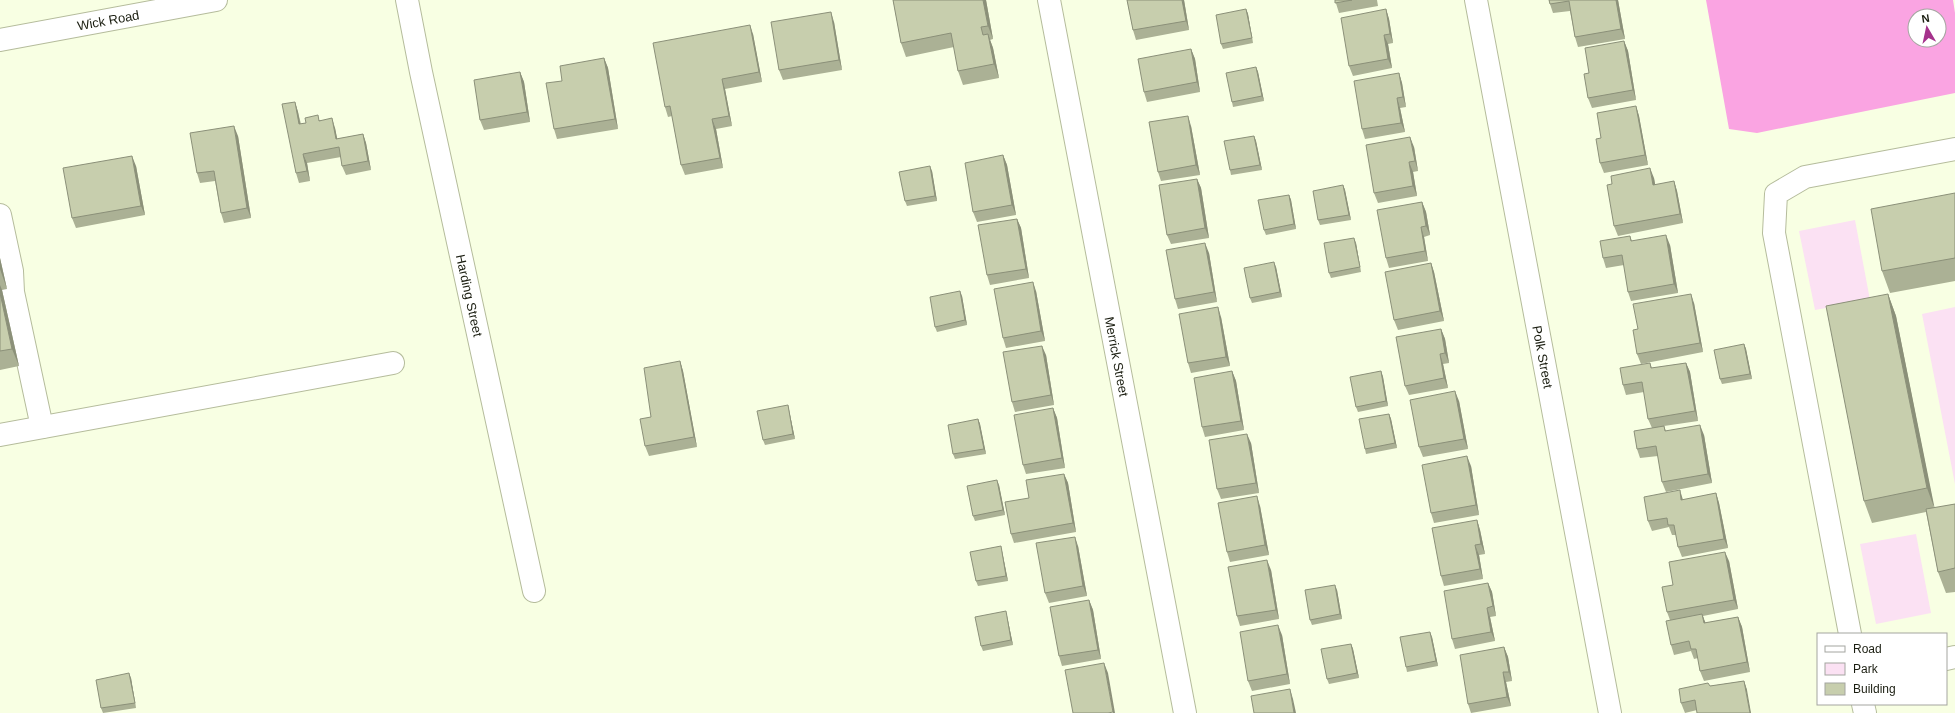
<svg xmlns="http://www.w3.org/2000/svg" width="1955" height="713" font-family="Arial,sans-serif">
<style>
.green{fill:#fbe1f3}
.forest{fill:#faa4e2;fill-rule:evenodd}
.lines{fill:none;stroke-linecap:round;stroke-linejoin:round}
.minor-casing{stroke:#b5bc9c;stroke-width:24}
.minor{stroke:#fff;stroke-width:22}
.wall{fill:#abb195}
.shaded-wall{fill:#8b9079}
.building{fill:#c7cead;stroke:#8b9079}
.labels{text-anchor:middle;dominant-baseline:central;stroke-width:3.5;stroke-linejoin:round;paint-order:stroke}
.street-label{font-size:13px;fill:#1b1e11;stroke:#fff}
</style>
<rect width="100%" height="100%" fill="#f8ffe3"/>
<path class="green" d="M1855,220L1870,300L1815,310L1799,231Z
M1955,307V484L1922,314Z
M1916,534L1931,613L1876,624L1860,544Z"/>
<path class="forest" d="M1706,0H1953L1955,13V93L1757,133L1729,129ZM1915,16H1939V40H1915Z"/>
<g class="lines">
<defs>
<g id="minor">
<path id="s1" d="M407,0L421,72L534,591"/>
<path id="s2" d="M1049,0L1185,713"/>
<path id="s3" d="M1476,0L1610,713"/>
<path id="s4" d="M0,40L216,0"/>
<path d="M0,215L12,271L13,292L42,427"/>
<path d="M0,435L393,363"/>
<path d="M1850,634L1774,233L1776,194L1805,177L1955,149"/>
<path d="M1946,659L1955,657"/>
<path d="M1863,704L1865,713"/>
</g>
</defs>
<use href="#minor" class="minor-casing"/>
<use href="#minor" class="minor"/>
</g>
<path class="wall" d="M893,0H986L993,39L990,40L993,48L999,78L963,85L958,71L954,47L906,57L901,43Z
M1127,0H1184L1189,30L1136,40L1133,30Z
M1335,0H1377L1378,6L1339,13Z
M1549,0H1618L1625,39L1578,47L1575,37L1570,11L1553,13L1550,4Z
M1246,9L1248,14L1253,43L1223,49L1221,44Z
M1386,9L1389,19L1393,43L1388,44L1392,68L1353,76L1349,66Z
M834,22L842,70L783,80L779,70Z
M753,34L762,82L725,89L732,126L716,129L723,168L685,175L681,165L672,116L668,117L665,107Z
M1624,41L1628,51L1636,100L1592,108L1588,98Z
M1191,49L1195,59L1200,92L1147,102L1144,92Z
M604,58L608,68L618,129L557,139L554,129L562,81Z
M1256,67L1258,72L1264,101L1233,107L1232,102Z
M520,72L524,82L530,122L484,130L480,120Z
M1399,73L1402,83L1406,107L1400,108L1405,132L1365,139L1362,129Z
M295,102L298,112L301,124L320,120L335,128L337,139L363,134L366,143L371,170L346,175L342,166L341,157L307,163L310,181L299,183L296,173Z
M1636,106L1639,116L1648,165L1604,173L1600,163Z
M1191,126L1200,175L1161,181L1158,172Z
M238,136L251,218L224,223L221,213L215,181L200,183L197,173Z
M1254,136L1256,141L1262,170L1231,175L1230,170Z
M1414,147L1418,171L1413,172L1417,196L1378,203L1374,193Z
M1003,155L1007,165L1016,215L977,222L973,212Z
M136,166L145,215L76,228L72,218Z
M932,171L937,201L907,206L905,201Z
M1654,178L1655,185L1674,181L1677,191L1683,223L1618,236L1614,226Z
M1197,179L1201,188L1209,238L1171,244L1167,235Z
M1343,185L1345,190L1351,220L1320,225L1318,220Z
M1955,193V281L1890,293L1882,271Z
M1289,195L1291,200L1296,229L1266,235L1264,230Z
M1422,202L1426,212L1430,235L1424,237L1428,261L1389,268L1386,258Z
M1017,219L1021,228L1029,278L990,285L987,275Z
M1630,236L1632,241L1670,245L1678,293L1631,301L1628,292L1624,265L1606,268L1603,258Z
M1356,243L1361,272L1331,278L1329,273Z
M1209,253L1217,302L1178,309L1175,299Z
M0,258L7,289L2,290L19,366L0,370Z
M1431,263L1434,272L1444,321L1398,330L1394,320Z
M1276,267L1282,297L1252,303L1250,298Z
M1036,291L1045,341L1006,348L1003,338Z
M1888,294L1896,316L1934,508L1955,504V592L1946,593L1938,572L1926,512L1872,523L1864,501Z
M962,296L967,325L937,332L935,327Z
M1694,303L1703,352L1641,364L1637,354L1638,329Z
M1221,317L1230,366L1191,373L1188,363Z
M1441,329L1445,339L1449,363L1443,364L1448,388L1409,395L1405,386Z
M1744,344L1746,349L1752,379L1722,384L1720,379Z
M1046,355L1054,405L1015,412L1012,402Z
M680,361L683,371L697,447L649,456L645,446L651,417Z
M1650,363L1652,368L1686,363L1690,372L1698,421L1664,426L1666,431L1704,435L1712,483L1666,492L1662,482L1658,456L1640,458L1637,449L1652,428L1648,419L1644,392L1626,395L1623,385Z
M1232,371L1236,381L1244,430L1205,437L1202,427Z
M1381,371L1383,377L1388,406L1358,412L1356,407Z
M1459,401L1468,449L1423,457L1419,447Z
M788,405L789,410L795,439L765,445L763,440Z
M1053,408L1057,418L1065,468L1026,474L1023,465Z
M1389,414L1391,419L1397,448L1366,454L1365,449Z
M978,419L980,424L986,454L955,459L953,454Z
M1251,443L1259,493L1221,499L1217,489Z
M1471,466L1479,515L1434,523L1431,513Z
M1064,474L1068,483L1076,532L1014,543L1011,534L1029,498Z
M999,485L1005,515L975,521L973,516Z
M1716,493L1719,503L1728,548L1682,557L1678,547L1676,535H1672L1669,527L1652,531L1648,521L1683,500Z
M1260,506L1269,555L1230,562L1227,552Z
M1477,520L1480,530L1485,554L1479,555L1483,579L1444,586L1441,576Z
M1078,546L1087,596L1049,603L1045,593Z
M1002,551L1008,581L978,586L976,581Z
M1729,561L1738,609L1703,616L1705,623L1738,617L1742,627L1750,672L1704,681L1700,671L1698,658L1694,659L1691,651L1674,655L1671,645L1670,620L1667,612L1673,585Z
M1271,570L1279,619L1240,626L1237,616Z
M1488,583L1492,592L1496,616L1490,617L1495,641L1455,649L1452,639Z
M1337,590L1342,619L1312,625L1310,620Z
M1089,600L1093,610L1101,659L1062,666L1059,656Z
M1007,616L1013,645L983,651L981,646Z
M1282,635L1290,684L1252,691L1248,681Z
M1432,637L1438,666L1407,672L1406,667Z
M1351,644L1353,649L1359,678L1329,684L1327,679Z
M1504,647L1508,657L1512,681L1506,682L1511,706L1471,713L1468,704Z
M131,678L136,708L103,713L101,708Z
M1744,681L1747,690L1697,710L1685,713L1681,703L1710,686Z"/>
<path class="shaded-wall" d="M983,0H986L993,39L988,26Z
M1182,0H1184L1189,30L1186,21Z
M1616,0H1618L1625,39L1621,29Z
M1246,9L1248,14L1253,43L1252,38Z
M1386,9L1389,19L1393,43L1390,34Z
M831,12L834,22L842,70L839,60Z
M750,25L753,34L762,82L759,72Z
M988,34L993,48L999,78L994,64Z
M1384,35L1388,44L1392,68L1388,59Z
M1624,41L1628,51L1636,100L1633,90Z
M1191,49L1195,59L1200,92L1197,82Z
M604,58L608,68L618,129L615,119Z
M1256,67L1258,72L1264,101L1262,96Z
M520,72L524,82L530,122L527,112Z
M1399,73L1402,83L1406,107L1403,97Z
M722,79L725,89L732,126L729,116Z
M1397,98L1400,108L1405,132L1401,123Z
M295,102L298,112L302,134L299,124Z
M1636,106L1639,116L1648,165L1645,155Z
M1188,116L1191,126L1200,175L1196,165Z
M332,118L335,128L339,147L336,139Z
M712,119L716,129L723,168L720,158Z
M234,126L238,136L251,218L247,208Z
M363,134L366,143L371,170L368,161Z
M1254,136L1256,141L1262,170L1260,165Z
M1410,137L1414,147L1418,171L1415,161Z
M303,154L307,163L310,181L307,171Z
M1003,155L1007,165L1016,215L1012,205Z
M132,156L136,166L145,215L141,206Z
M1409,162L1413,172L1417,196L1413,186Z
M930,166L932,171L937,201L935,196Z
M1650,168L1654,178L1657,195L1653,185Z
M1197,179L1201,188L1209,238L1205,228Z
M1674,181L1677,191L1683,223L1680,214Z
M1343,185L1345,190L1351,220L1349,215Z
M1289,195L1291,200L1296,229L1294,224Z
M1422,202L1426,212L1430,235L1426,226Z
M1017,219L1021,228L1029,278L1026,269Z
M1421,227L1424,237L1428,261L1425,251Z
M1666,235L1670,245L1678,293L1674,284Z
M1354,238L1356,243L1361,272L1360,267Z
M1205,243L1209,253L1217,302L1214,292Z
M0,258L7,289L1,272L0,269Z
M1274,262L1276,267L1282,297L1280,292Z
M1431,263L1434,272L1444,321L1440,311Z
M1033,282L1036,291L1045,341L1041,331Z
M0,285L2,290L19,366L12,349L0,293Z
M960,291L962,296L967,325L965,320Z
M1691,294L1694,303L1703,352L1700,343Z
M1888,294L1896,316L1935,510L1927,488Z
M1218,307L1221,317L1230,366L1226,357Z
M1441,329L1445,339L1449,363L1445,353Z
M1744,344L1746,349L1752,379L1750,374Z
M1042,346L1046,355L1054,405L1051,395Z
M1440,354L1443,364L1448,388L1444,378Z
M680,361L683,371L697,447L694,437Z
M1686,363L1690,372L1698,421L1695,411Z
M1232,371L1236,381L1244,430L1241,421Z
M1381,371L1383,377L1388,406L1386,401Z
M1455,391L1459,401L1468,449L1464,439Z
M788,405L789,410L795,439L793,434Z
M1053,408L1057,418L1065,468L1062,458Z
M1389,414L1391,419L1397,448L1395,443Z
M978,419L980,424L986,454L984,449Z
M1700,425L1704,435L1712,483L1708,474Z
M1247,434L1251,443L1259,493L1256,483Z
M1467,456L1471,466L1479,515L1476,505Z
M1064,474L1068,483L1076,532L1073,523Z
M997,480L999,485L1005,515L1003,510Z
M1680,490L1683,500H1681Z
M1716,493L1719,503L1728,548L1724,539Z
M1257,496L1260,506L1269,555L1265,545Z
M1477,520L1480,530L1485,554L1481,544Z
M1075,537L1078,546L1087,596L1083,586Z
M1475,545L1479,555L1483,579L1480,569Z
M1001,546L1008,581L1006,576Z
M1725,552L1729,561L1738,609L1734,600Z
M1267,560L1271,570L1279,619L1276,610Z
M1488,583L1492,592L1496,616L1493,606Z
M1335,585L1337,590L1342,619L1340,614Z
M1089,600L1093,610L1101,659L1098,650Z
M1487,608L1490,617L1495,641L1491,632Z
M1006,611L1007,616L1013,645L1011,640Z
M1702,614L1706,624L1704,623Z
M1738,617L1742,627L1750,672L1747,662Z
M1278,625L1282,635L1290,684L1287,674Z
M1430,632L1432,637L1438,666L1436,661Z
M1351,644L1353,649L1359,678L1357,673Z
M1504,647L1508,657L1512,681L1509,672Z
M1104,663L1108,673L1115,713H1113V712Z
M1503,672L1506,682L1511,706L1507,697Z
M129,673L131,678L136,708Z
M1744,681L1747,690L1751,713H1750Z
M1290,689L1293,699L1296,713H1294Z"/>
<path class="building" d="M893,0H983L988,26L981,27L983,35L988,34L994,64L958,71L951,33L901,43Z
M1127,0H1182L1186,21L1133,30Z
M1335,0H1352L1335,3Z
M1549,0H1616L1621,29L1575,37L1569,1L1550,4Z
M1246,9L1252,38L1221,44L1216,15Z
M1386,9L1390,34L1384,35L1388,59L1349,66L1341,18Z
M831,12L839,60L779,70L771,22Z
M750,25L759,72L722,79L729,116L712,119L720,158L681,165L670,106L665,107L653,43Z
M1624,41L1633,90L1588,98L1584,74L1589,73L1585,48Z
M1191,49L1197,82L1144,92L1138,59Z
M604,58L615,119L554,129L546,83L562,81L560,66Z
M1256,67L1262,96L1232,102L1226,73Z
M520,72L527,112L480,120L474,80Z
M1399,73L1403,97L1397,98L1401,123L1362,129L1354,81Z
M295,102L299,124L306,123L305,118L318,115L319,121L332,118L336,139L363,134L368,161L342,166L339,147L303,154L307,171L296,173L282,104Z
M1636,106L1645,155L1600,163L1596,139L1601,138L1597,113Z
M1188,116L1196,165L1158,172L1149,122Z
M234,126L247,208L221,213L214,171L197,173L190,133Z
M1254,136L1260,165L1230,170L1224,141Z
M1410,137L1415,161L1409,162L1413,186L1374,193L1366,145Z
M1003,155L1012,205L973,212L965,163Z
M132,156L141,206L72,218L63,168Z
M930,166L935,196L905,201L899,172Z
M1650,168L1653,185L1674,181L1680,214L1614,226L1607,185L1612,184L1611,176Z
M1197,179L1205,228L1167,235L1159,185Z
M1343,185L1349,215L1318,220L1313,191Z
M1955,193V258L1882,271L1871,209Z
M1289,195L1294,224L1264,230L1258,200Z
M1422,202L1426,226L1421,227L1425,251L1386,258L1377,210Z
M1017,219L1026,269L987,275L978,225Z
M1666,235L1674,284L1628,292L1622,255L1603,258L1600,241L1630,236L1631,241Z
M1354,238L1360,267L1329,273L1324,243Z
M1205,243L1214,292L1175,299L1166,250Z
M1274,262L1280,292L1250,298L1244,268Z
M1431,263L1440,311L1394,320L1385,272Z
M1033,282L1041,331L1003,338L994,289Z
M960,291L965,320L935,327L930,297Z
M0,293L12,349L0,351Z
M1691,294L1700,343L1637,354L1633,330L1638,329L1633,304Z
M1888,294L1927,488L1864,501L1826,306Z
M1218,307L1226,357L1188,363L1179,314Z
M1441,329L1445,353L1440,354L1444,378L1405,386L1396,337Z
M1744,344L1750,374L1720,379L1714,350Z
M1042,346L1051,395L1012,402L1003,352Z
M680,361L694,437L645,446L640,419L651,417L644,368Z
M1650,363L1651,368L1686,363L1695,411L1648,419L1642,382L1623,385L1620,368Z
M1232,371L1241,421L1202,427L1194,378Z
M1381,371L1386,401L1356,407L1350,377Z
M1455,391L1464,439L1419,447L1410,400Z
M788,405L793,434L763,440L757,411Z
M1053,408L1062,458L1023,465L1014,415Z
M1389,414L1395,443L1365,449L1359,419Z
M978,419L984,449L953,454L948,425Z
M1700,425L1708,474L1662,482L1656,446L1637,449L1634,431L1664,426L1665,431Z
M1247,434L1256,483L1217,489L1209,440Z
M1467,456L1476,505L1431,513L1422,465Z
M1064,474L1073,523L1011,534L1005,502L1029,498L1026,480Z
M997,480L1003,510L973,516L967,486Z
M1680,490L1681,500L1716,493L1724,539L1678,547L1674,525H1668L1667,518L1648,521L1644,497Z
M1257,496L1265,545L1227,552L1218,503Z
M1955,504V568L1938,572L1926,509Z
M1477,520L1481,544L1475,545L1480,569L1441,576L1432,528Z
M1075,537L1083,586L1045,593L1036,543Z
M1001,546L1006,576L976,581L970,552Z
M1725,552L1734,600L1667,612L1662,587L1673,585L1669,562Z
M1267,560L1276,610L1237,616L1228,567Z
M1488,583L1493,606L1487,608L1491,632L1452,639L1444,591Z
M1335,585L1340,614L1310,620L1305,590Z
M1089,600L1098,650L1059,656L1050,607Z
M1006,611L1011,640L981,646L975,617Z
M1702,614L1704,623L1738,617L1747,662L1700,671L1696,649H1691L1689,641L1671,645L1666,621Z
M1278,625L1287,674L1248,681L1240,632Z
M1430,632L1436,661L1406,667L1400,637Z
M1351,644L1357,673L1327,679L1321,649Z
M1504,647L1509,672H1503L1507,697L1468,704L1460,655Z
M1104,663L1113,712L1108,713H1073L1065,670Z
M129,673L135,703L101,708L96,680Z
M1744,681L1750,713H1697L1695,700L1681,703L1679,689L1708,683L1710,686Z
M1290,689L1294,713H1254L1251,696Z"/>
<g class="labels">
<g class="street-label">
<text stroke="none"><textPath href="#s4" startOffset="110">Wick Road</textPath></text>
<text stroke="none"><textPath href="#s1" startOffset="302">Harding Street</textPath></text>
<text stroke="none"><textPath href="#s2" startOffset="363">Merrick Street</textPath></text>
<text stroke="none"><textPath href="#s3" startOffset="363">Polk Street</textPath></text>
</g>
</g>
<rect x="1817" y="633" width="130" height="72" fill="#ffffff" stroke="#a4a5a0"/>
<rect x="1825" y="646" width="20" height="6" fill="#ffffff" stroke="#a4a5a0"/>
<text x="1853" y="653" font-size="12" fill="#1b1e11">Road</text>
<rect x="1825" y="663" width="20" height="12" fill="#fbe1f3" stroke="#a4a5a0"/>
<text x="1853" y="673" font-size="12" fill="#1b1e11">Park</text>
<rect x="1825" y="683" width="20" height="12" fill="#c7cead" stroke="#a4a5a0"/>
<text x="1853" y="693" font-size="12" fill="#1b1e11">Building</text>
<g transform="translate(1927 28) rotate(351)"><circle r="19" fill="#ffffff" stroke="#a4a5a0"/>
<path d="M0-3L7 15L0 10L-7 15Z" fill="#a5328c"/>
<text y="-6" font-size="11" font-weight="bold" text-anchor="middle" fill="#1b1e11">N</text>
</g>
</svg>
